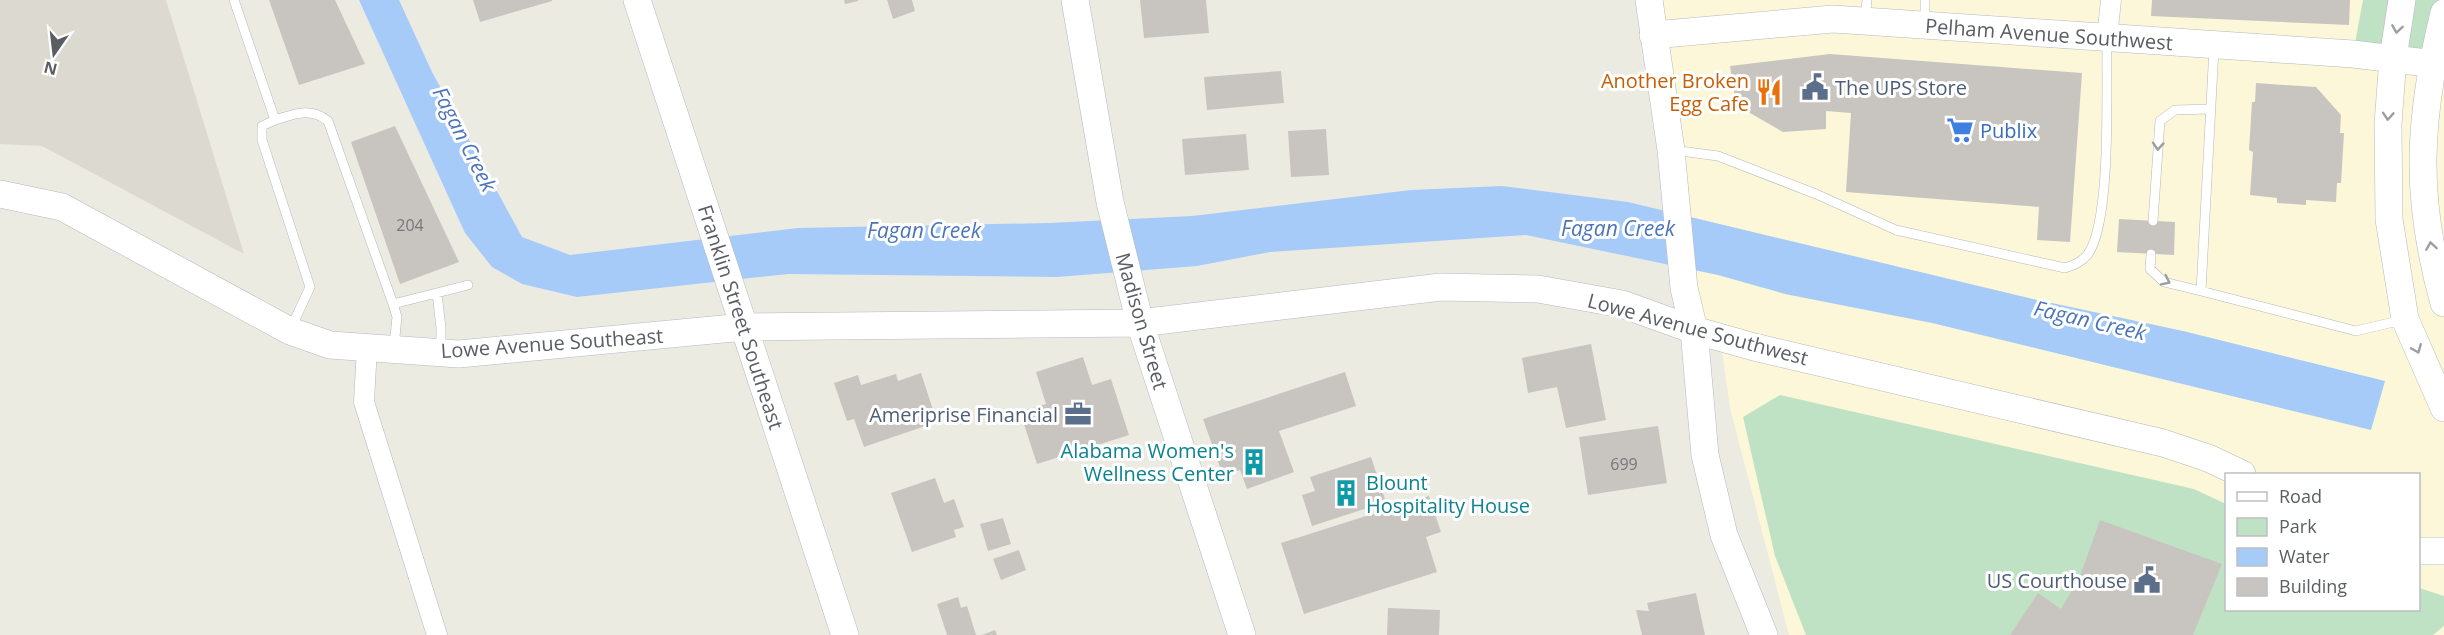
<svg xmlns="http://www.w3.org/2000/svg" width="2444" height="635" font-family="'Open Sans',sans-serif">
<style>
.commercial{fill:#fbf7d8;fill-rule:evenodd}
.education{fill:#dcdad0}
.green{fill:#c0e2c4}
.water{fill:#a6cbf8}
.building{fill:#c8c5c0}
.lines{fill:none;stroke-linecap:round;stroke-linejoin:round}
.lane-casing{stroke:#b5b7bc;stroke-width:10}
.street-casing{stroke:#b5b7bc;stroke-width:21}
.secondary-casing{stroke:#b6b8bd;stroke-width:28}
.lane{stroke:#fff;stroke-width:9}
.street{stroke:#fff;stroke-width:20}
.secondary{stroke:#fff;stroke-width:27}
.oneway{stroke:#9c9ea1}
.labels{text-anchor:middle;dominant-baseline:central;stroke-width:6;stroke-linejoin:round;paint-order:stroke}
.number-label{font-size:16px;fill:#76777a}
.street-label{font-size:20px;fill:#5a5d62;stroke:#fff}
.food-label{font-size:20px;fill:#c56008;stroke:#fff;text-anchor:end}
.service-label{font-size:20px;fill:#4e5e75;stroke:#fff;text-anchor:end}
.shop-label{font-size:20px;fill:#366cbe;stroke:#fff;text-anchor:start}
.culture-label{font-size:20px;fill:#0d838f;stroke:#fff;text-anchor:end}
.water-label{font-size:21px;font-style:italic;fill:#4b74b9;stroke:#fff}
</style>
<rect width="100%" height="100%" fill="#ecebe2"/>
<path class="commercial" d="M1645,0H2444V635H1789L1730,408L1720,336L1694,330ZM2226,474H2418V610H2226Z"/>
<path class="education" d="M0,0H166L244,254L42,146L0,144Z"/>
<path class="green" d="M2363,0H2444V65L2353,54Z
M1780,395L2194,489L2226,504V610H2418L2419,588L2444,596V626L2433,635H1806L1775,556L1743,417Z"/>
<path class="water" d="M359,0H399L432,72L522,237L570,255L798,228L1049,223L1192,216L1411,190L1502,186L1628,202L2033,299L2183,331L2385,381L2371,430L1932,323L1785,294L1718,275L1526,235L1270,252L1197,266L1057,277L788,274L577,297L522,284L492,267L465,233Z"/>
<path class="building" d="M269,0H335L365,64L299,85Z
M473,0H552V1L480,22Z
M844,0H858V1L845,4Z
M887,0H912L915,11L893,19Z
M1140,0H1206L1209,33L1144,38Z
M2152,0H2350L2349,25L2151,16Z
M1830,54L2082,73L2070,242L2037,240L2039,207L1846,192L1851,113L1826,111V129L1783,132L1736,105L1730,66Z
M1281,71L1284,103L1207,110L1204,77Z
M2256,83L2316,87L2341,115L2340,133H2344L2341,183H2337L2336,202L2306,200V205L2277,203V198L2250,195L2253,152L2249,150L2252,102H2255Z
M395,126L459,262L400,284L351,142Z
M1326,129L1329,175L1291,177L1288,131Z
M1246,134L1249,170L1185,175L1182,139Z
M2119,219L2175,222L2174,255L2117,252Z
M1591,344L1606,420L1566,428L1557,387L1528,393L1522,358Z
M1083,357L1092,385L1111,379L1129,435L1037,464L1020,412L1046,404L1036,372Z
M1345,372L1356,406L1279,431L1294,472L1247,489L1240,470L1223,476L1203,419Z
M921,373L937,422L864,447L854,419L847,421L834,383L858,375L861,385L896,374L898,381Z
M1658,426L1667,483L1588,495L1579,437Z
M1371,457L1386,502L1312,526L1302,495L1315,491L1310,477Z
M935,478L944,503L954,499L964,527L954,530L956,537L912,552L891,493Z
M1429,496L1441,532L1426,537L1437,572L1304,614L1281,543Z
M1003,518L1011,544L988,551L980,524Z
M2100,520L2222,564L2193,635H2010L2038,593L2061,609L2080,576Z
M1019,550L1026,570L1001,580L993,559Z
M1696,593L1705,635H1642L1636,610L1649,611L1647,603Z
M958,597L961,608L967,606L976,635H947L937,604Z
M1388,608L1440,610L1439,635H1387Z
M995,630L997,635H982Z"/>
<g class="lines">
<defs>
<path id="lane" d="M234,0L275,120C295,114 310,107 328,121L393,304L468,285
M1865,19L1867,0
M1925,23V0
M2214,48L2201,291L2356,331L2402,320
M275,120L262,126V140L310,287L291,328
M1673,150L1718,156L1816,194L1896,230L2065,268C2074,265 2082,262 2088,254C2112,220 2106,86 2107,40
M2153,221L2160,121L2175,110L2210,109
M2151,254L2150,269L2164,282L2201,291
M437,293L441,328V350
M393,304L397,317L394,346"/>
<path id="street" d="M2107,38L2111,0
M367,347L364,402L437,635"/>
<path id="secondary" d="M637,0L845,635
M1075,0L1110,202L1140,323L1242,635
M1649,0L1671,150L1684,288L1694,330L1705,455L1724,535L1764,635
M2402,0L2393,58L2388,124L2389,219L2405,319L2444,408
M2444,13C2418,120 2414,196 2444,303
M1653,35L1833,19L2353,54L2444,65
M0,194L62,207L290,331L330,345L459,354L744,327L1140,323L1441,287L1538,289L1622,304L1694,330L1754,347L2163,443L2208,458L2242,474
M2418,551H2444"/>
</defs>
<use href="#lane" class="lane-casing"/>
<use href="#street" class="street-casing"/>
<use href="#secondary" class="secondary-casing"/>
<use href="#lane" class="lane"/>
<use href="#street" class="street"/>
<use href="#secondary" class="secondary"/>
</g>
<defs><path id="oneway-chevron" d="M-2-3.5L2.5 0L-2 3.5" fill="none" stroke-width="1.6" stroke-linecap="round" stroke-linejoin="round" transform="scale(1.5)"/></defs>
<g class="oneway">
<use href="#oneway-chevron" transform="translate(2397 29) rotate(99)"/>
<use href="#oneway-chevron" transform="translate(2388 116) rotate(94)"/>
<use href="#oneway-chevron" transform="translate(2158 146) rotate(94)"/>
<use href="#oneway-chevron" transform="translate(2431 246) rotate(-99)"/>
<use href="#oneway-chevron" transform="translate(2166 281) rotate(26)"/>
<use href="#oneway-chevron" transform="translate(2417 349) rotate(68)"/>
</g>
<defs>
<symbol id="civic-bare" viewBox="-9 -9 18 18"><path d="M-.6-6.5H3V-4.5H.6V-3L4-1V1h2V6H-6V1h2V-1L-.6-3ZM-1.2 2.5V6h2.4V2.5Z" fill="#5c6f8a" stroke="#fff" stroke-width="2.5" paint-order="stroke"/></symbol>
<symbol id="restaurant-bare" viewBox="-9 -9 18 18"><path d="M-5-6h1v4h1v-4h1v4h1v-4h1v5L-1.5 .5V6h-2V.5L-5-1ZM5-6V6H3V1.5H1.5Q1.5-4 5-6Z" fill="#e8710a" stroke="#fff" stroke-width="2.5" paint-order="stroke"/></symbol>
<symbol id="supermarket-bare" viewBox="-9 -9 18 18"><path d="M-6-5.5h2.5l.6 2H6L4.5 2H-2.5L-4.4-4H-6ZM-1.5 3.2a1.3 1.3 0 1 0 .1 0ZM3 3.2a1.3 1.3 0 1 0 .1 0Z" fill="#3f7fe0" stroke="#fff" stroke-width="2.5" paint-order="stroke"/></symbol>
<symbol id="office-bare" viewBox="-9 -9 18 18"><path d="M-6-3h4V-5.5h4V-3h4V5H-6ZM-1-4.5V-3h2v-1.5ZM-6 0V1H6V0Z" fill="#5c6f8a" stroke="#fff" stroke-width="2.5" paint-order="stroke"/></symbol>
<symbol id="building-bare" viewBox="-9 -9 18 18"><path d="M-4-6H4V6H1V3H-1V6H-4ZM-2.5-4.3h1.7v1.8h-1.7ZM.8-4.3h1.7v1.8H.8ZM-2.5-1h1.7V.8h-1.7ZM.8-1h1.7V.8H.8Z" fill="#0f9aa8" stroke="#fff" stroke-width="2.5" paint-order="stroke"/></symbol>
</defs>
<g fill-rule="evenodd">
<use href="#civic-bare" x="1796" y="68" width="38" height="38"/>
<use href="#restaurant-bare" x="1750" y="73" width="38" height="38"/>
<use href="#supermarket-bare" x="1941" y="111" width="38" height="38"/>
<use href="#office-bare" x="1059" y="395" width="38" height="38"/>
<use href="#building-bare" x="1235" y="443" width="38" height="38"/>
<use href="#building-bare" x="1327" y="474" width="38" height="38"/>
<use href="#civic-bare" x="2128" y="561" width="38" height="38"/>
</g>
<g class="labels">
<g class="number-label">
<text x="410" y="225">204</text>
<text x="1624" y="464">699</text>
</g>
<g class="street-label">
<text transform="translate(2049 34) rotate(4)">Pelham Avenue Southwest</text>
<text transform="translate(741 317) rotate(72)">Franklin Street Southeast</text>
<text transform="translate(1142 321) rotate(74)">Madison Street</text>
<text transform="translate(1698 329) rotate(15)">Lowe Avenue Southwest</text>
<text transform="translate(552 343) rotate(-4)">Lowe Avenue Southeast</text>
</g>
<g class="food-label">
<text x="1749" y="80">Another Broken<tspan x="1749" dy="23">Egg Cafe</tspan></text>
</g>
<g class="service-label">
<text x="1835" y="87" text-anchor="start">The UPS Store</text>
<text x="1058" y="414">Ameriprise Financial</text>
<text x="2127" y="580">US Courthouse</text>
</g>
<g class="shop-label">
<text x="1980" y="130">Publix</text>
</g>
<g class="culture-label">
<text x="1234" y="450">Alabama Women's<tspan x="1234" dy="23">Wellness Center</tspan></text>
<text x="1366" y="482" text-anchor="start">Blount<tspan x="1366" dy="23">Hospitality House</tspan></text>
</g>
<g class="water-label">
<text transform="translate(465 139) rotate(63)">Fagan Creek</text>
<text x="1618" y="228">Fagan Creek</text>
<text x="924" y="230">Fagan Creek</text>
<text transform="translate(2090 320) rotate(13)">Fagan Creek</text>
</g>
</g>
<rect x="2225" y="473" width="195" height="138" fill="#ffffff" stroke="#bdbec0" stroke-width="1.5"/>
<rect x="2237" y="492" width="30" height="9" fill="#ffffff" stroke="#bdbec0" stroke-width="1.5"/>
<text x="2279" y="503" font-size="18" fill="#5a5d62">Road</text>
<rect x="2237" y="518" width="30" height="18" fill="#c0e2c4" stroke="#bdbec0" stroke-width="1.5"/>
<text x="2279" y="533" font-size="18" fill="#5a5d62">Park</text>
<rect x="2237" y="548" width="30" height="18" fill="#a6cbf8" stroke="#bdbec0" stroke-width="1.5"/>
<text x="2279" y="563" font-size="18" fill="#5a5d62">Water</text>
<rect x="2237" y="578" width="30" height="18" fill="#c8c5c0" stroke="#bdbec0" stroke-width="1.5"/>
<text x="2279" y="593" font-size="18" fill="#5a5d62">Building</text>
<g transform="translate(54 54) rotate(194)" stroke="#ffffff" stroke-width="4.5" paint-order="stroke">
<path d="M0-4.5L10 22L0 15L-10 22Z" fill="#5a5d62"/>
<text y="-9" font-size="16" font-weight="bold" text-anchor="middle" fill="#5a5d62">N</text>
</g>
</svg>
